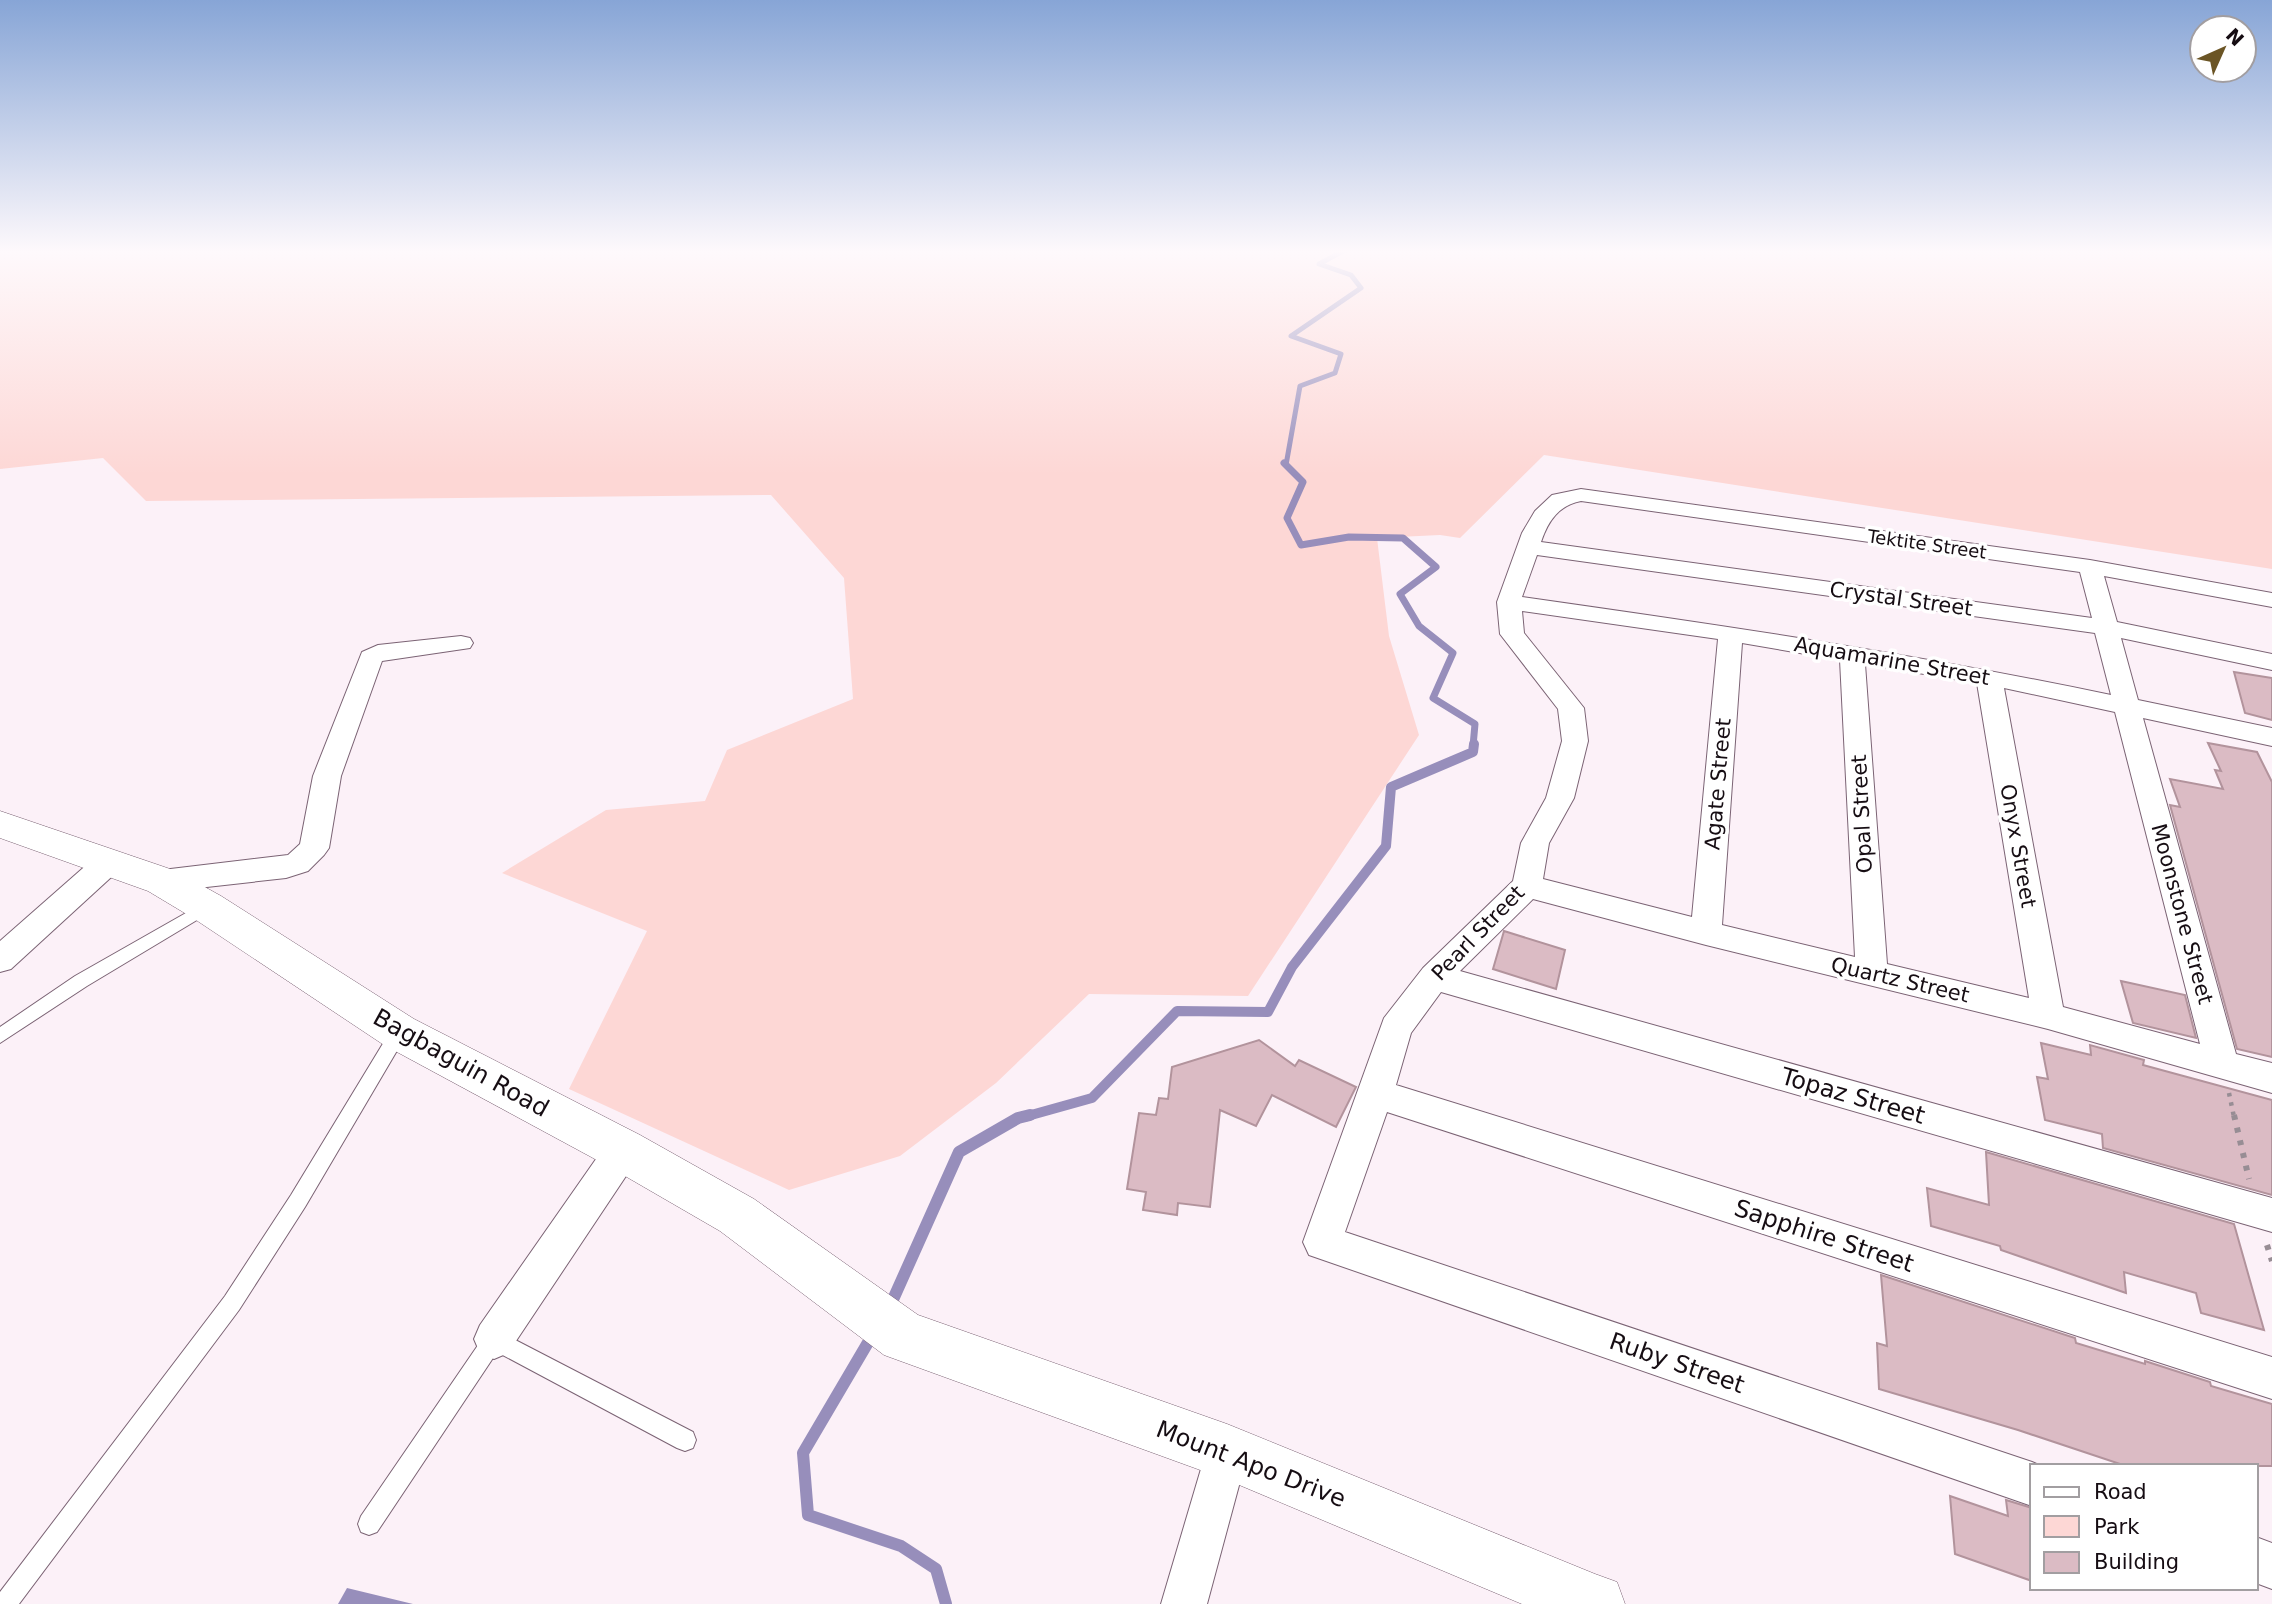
<svg xmlns="http://www.w3.org/2000/svg" width="2272" height="1604" font-family="'DejaVu Sans',sans-serif">
<style>
.green{fill:#fdd7d5}
.water{fill:#978ebb}
.lines{fill:none;stroke-linecap:round;stroke-linejoin:round}
.stream-far3{stroke:#978ebb;stroke-width:5}
.stream-far2{stroke:#978ebb;stroke-width:7}
.stream-far1{stroke:#978ebb;stroke-width:10}
.stream{stroke:#978ebb;stroke-width:12}
.building{fill:#dbbbc4;stroke:#b2939c;stroke-width:2}
.service-casing{stroke:#7b6374;stroke-width:2}
.minor-casing{stroke:#7b6374;stroke-width:2}
.tertiary-casing{stroke:#7b6374;stroke-width:1}
.path-far1{stroke:#978d94;stroke-width:4.5;stroke-dasharray:3.5 6;stroke-linecap:butt}
.path{stroke:#978d94;stroke-width:6;stroke-dasharray:5 8;stroke-linecap:butt}
.service{fill:#fff;fill-rule:evenodd}
.minor{fill:#fff;fill-rule:evenodd}
.tertiary{fill:#fff;fill-rule:evenodd}
.labels{text-anchor:middle;dominant-baseline:central;stroke-width:7;stroke-linejoin:round;paint-order:stroke}
.far-street-label{font-size:18px;fill:#160d13;stroke:#fff}
.street-label{font-size:21px;fill:#160d13;stroke:#fff}
.near-street-label{font-size:24px;fill:#160d13;stroke:#fff}
</style>
<rect width="100%" height="100%" fill="#fcf1f8"/>
<path class="green" d="M0,250H2272V569L1544,455L1460,538L1440,535L1377,538L1389,636L1419,735L1248,996L1089,994L996,1083L900,1156L789,1190L569,1089L647,931L502,873L606,810L705,801L727,750L853,699L844,578L771,495L146,501L103,458L0,469Z"/>
<path class="water" d="M347,1588L413,1604H338Z"/>
<g class="lines">
<path class="stream-far3" d="M1286,465L1300,386L1335,373L1341,354L1291,336L1361,288L1351,275L1319,264L1345,250"/>
<path class="stream-far2" d="M1284,463L1303,482L1287,518L1301,545L1349,537L1403,538L1436,567L1400,594L1419,626L1453,653L1433,698L1475,724L1473,746"/>
<path class="stream-far1" d="M1024,1117L1092,1098L1177,1011L1268,1012L1292,967L1386,846L1391,787L1473,752L1474,744"/>
<path class="stream" d="M891,1304L959,1152L1018,1118L1030,1115
M873,1334L803,1453L808,1515L901,1546L936,1569L946,1604"/>
</g>
<path class="building" d="M2234,672L2272,678V720L2245,713Z
M2208,743L2257,752L2272,782V1057L2237,1049L2170,805L2180,807L2170,779L2223,789L2215,770L2221,771Z
M1504,931L1565,950L1556,989L1493,969Z
M2121,981L2185,995L2196,1038L2133,1023Z
M1259,1040L1295,1066L1299,1060L1356,1087L1336,1127L1272,1095L1256,1126L1220,1110L1210,1207L1178,1203L1177,1215L1143,1210L1146,1192L1127,1189L1139,1113L1156,1115L1159,1098L1168,1099L1172,1067Z
M2041,1043L2091,1055L2090,1045L2144,1060L2143,1065L2272,1100V1195L2103,1148L2102,1134L2045,1120L2037,1077L2048,1079Z
M1986,1152L2234,1224L2264,1330L2201,1313L2196,1293L2124,1272L2126,1293L2001,1250L2000,1246L1931,1226L1927,1188L1989,1205Z
M1881,1275L2075,1338L2076,1343L2145,1364V1361L2148,1362L2210,1382L2211,1386L2272,1404V1466H2126L2018,1430L1879,1389L1877,1343L1887,1346Z
M1950,1496L2008,1516L2006,1500L2032,1508V1581L1955,1554Z"/>
<g class="lines">
<defs>
<path id="service" d="M207,901L212,903L215,907L212,911L87,986L0,1043V1027L75,976Z
M399,1025L405,1027L407,1032L405,1037L305,1207L239,1310L19,1604H0V1592L225,1296L291,1195L393,1027Z
M494,1329L693,1432L696,1440L693,1448L685,1451L677,1448L497,1352L377,1532L369,1535L361,1532L358,1524L361,1516L487,1332Z"/>
<path id="minor" d="M1581,489L2090,560L2272,593V607L2104,576L2117,622L2272,654V670L2121,638L2138,700L2272,728V746L2143,718L2236,1054L2272,1063V1093L2048,1029L1706,945L1533,899L1460,971L2272,1198V1232L1441,992L1411,1033L1396,1085L2272,1357V1399L1387,1112L1345,1232L2032,1462L2041,1466H2032V1506L1309,1255L1303,1242L1384,1018L1423,968L1513,881L1521,843L1546,798L1562,741L1558,709L1500,634L1497,602L1522,533L1535,511L1552,495ZM1581,501L2080,572L2092,618L1541,542C1548,521 1559,505 1581,501ZM1537,555L2095,633L2111,695C1916,654 1720,625 1522,597ZM1522,611L1718,639L1692,917L1543,879L1549,843L1574,798L1588,741L1584,708L1524,633ZM1742,643L1840,660L1855,957L1722,925ZM1865,664L1977,683L2029,998L1887,964ZM2004,688L2115,712L2200,1044L2063,1007Z
M461,636L470,638L473,643L470,648L382,661L341,776L329,848L324,855L308,871L286,878L162,892L151,889L147,881L151,873L162,870L288,855L300,844L313,776L362,652L378,645Z
M109,851L119,854L124,862L119,870L11,969L0,972V941L99,854Z
M623,1134L636,1139L641,1150L636,1161L508,1353L494,1359L480,1353L474,1339L480,1325L610,1139Z
M1227,1431L1242,1437L1248,1452L1207,1604H1161L1206,1452L1212,1437Z
M2256,1537L2272,1543V1589L2256,1583Z"/>
<path id="tertiary" d="M0,811L176,871L221,896L414,1019L640,1135L754,1199L918,1315L1227,1424L1595,1574L1617,1582L1625,1604H1522L1225,1479L884,1355L720,1231L606,1165L384,1045L193,918L148,891L0,838Z"/>
</defs>
<use href="#service" class="service-casing"/>
<use href="#minor" class="minor-casing"/>
<use href="#tertiary" class="tertiary-casing"/>
<path class="path-far1" d="M2229,1093L2234,1117"/>
<path class="path" d="M2234,1115L2249,1179
M2267,1245L2272,1261"/>
<use href="#service" class="service"/>
<use href="#minor" class="minor"/>
<use href="#tertiary" class="tertiary"/>
</g>
<linearGradient id="sky" x2="0" y2="1"><stop stop-color="#87a5d6"/><stop offset="0.53" stop-color="#fef9fc"/><stop offset="1" stop-color="#fef9fc" stop-opacity="0"/></linearGradient>
<rect width="2272" height="475" fill="url(#sky)"/>
<g class="labels">
<g class="far-street-label">
<text transform="translate(1927 544) rotate(8)">Tektite Street</text>
</g>
<g class="street-label">
<text transform="translate(1901 599) rotate(8)">Crystal Street</text>
<text transform="translate(1892 661) rotate(10)">Aquamarine Street</text>
<text transform="translate(1718 784) rotate(-85)">Agate Street</text>
<text transform="translate(1862 814) rotate(-93)">Opal Street</text>
<text transform="translate(2018 846) rotate(80)">Onyx Street</text>
<text transform="translate(2182 914) rotate(75)">Moonstone Street</text>
<text transform="translate(1478 933) rotate(-46)">Pearl Street</text>
<text transform="translate(1900 980) rotate(13)">Quartz Street</text>
</g>
<g class="near-street-label">
<text transform="translate(461 1063) rotate(29)">Bagbaguin Road</text>
<text transform="translate(1853 1096) rotate(16)">Topaz Street</text>
<text transform="translate(1824 1236) rotate(18)">Sapphire Street</text>
<text transform="translate(1677 1363) rotate(19)">Ruby Street</text>
<text transform="translate(1251 1464) rotate(21)">Mount Apo Drive</text>
</g>
</g>
<rect x="2030" y="1464" width="228" height="126" fill="#ffffff" stroke="#a29ea1" stroke-width="2"/>
<rect x="2044" y="1487" width="35" height="10" fill="#ffffff" stroke="#a29ea1" stroke-width="2"/>
<text x="2094" y="1499" font-size="21" fill="#160d13">Road</text>
<rect x="2044" y="1516" width="35" height="21" fill="#fdd7d5" stroke="#a29ea1" stroke-width="2"/>
<text x="2094" y="1534" font-size="21" fill="#160d13">Park</text>
<rect x="2044" y="1552" width="35" height="21" fill="#dbbbc4" stroke="#a29ea1" stroke-width="2"/>
<text x="2094" y="1569" font-size="21" fill="#160d13">Building</text>
<g transform="translate(2223 49) rotate(45)"><circle r="33" fill="#ffffff" stroke="#a29ea1" stroke-width="2"/>
<path d="M0-5L12 26L0 18L-12 26Z" fill="#6b5525"/>
<text y="-10" font-size="19" font-weight="bold" text-anchor="middle" fill="#160d13">N</text>
</g>
</svg>
